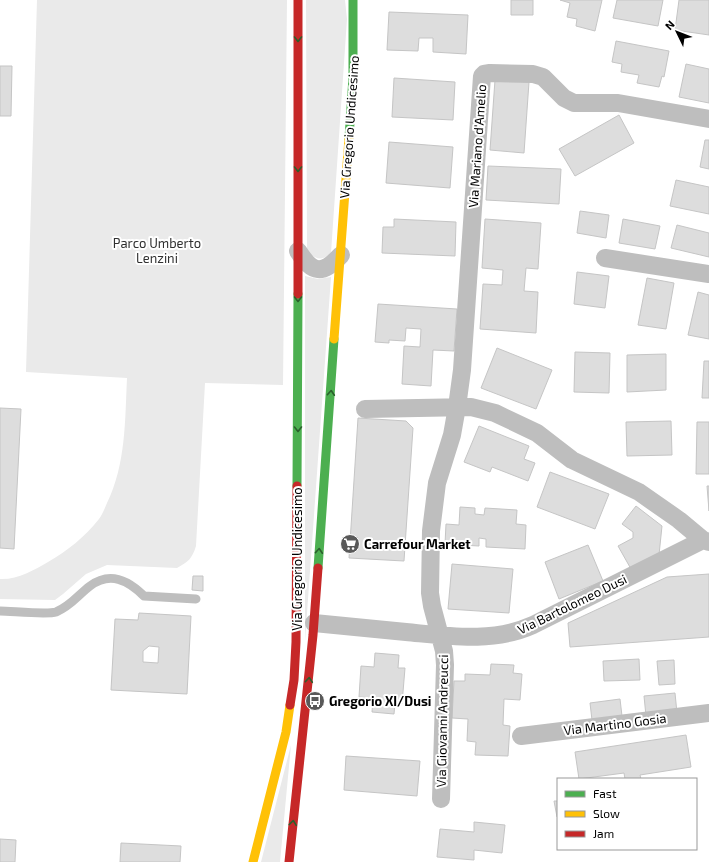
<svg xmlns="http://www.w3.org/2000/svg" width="709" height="862" font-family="'Exo 2',sans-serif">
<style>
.green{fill:#eaeaea}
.building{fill:#ddd;stroke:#c5c5c5;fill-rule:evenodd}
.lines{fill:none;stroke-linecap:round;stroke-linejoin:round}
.lane{stroke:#bebebe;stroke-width:9}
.street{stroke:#bebebe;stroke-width:18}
.fast{stroke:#4caf50;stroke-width:9}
.slow{stroke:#ffc107;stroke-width:9}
.jam{stroke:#c62828;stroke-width:9}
.oneway{stroke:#2a602c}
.labels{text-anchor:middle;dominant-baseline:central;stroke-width:4;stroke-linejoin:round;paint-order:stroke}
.street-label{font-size:13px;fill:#000;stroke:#fff}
.park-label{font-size:13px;fill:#303030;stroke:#fff}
.poi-label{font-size:13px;font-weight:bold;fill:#000;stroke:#fff;text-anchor:start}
</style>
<rect width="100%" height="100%" fill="#fff"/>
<path class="green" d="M37,0H287L283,385L205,383L196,546C192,559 188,562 177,568L107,565L86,574L63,594L55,600L0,599V579C17,580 34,570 48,562C67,551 85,537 99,519C102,515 105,508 107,503C126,464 125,420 127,378L26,372Z
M306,0H345L347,19L331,253C321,261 318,260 307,252Z
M305,276L318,279L331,277L305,641Z
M291,745L280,862H261Z"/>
<path class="building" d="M511,0H533V15H511Z
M560,0H602L595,31L576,26L577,19L567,17L570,3Z
M617,0H663L658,26L613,18Z
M679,0H709V35L675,30Z
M389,12L468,15L466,54L433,52V38H419L418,51L387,50Z
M616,41L669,51L664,77L662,76L659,87L637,83L639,75L621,72L622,64L612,62Z
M686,64L709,69V103L679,97Z
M0,66H12L11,116H0Z
M394,78L455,82L453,120L392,117Z
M495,80L529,82L524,153L490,150Z
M619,115L634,143L575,176L559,149Z
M705,140H709V169L700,167Z
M389,142L453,147L450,188L386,183Z
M488,166L561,169L559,204L486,200Z
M676,180L709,187V214L670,206Z
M580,211L609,215L606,238L577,233Z
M394,219L456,222L455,256L382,253L383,227H394Z
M485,219L541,223L538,269L526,268L524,291L538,292L536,333L480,329L483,284L502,285L503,270L482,268Z
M623,219L660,226L655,249L619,243Z
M677,225L709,233V257L671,248Z
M577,272L609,276L605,308L574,304Z
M647,278L674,283L666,329L638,325Z
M698,292L709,295V339L688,335Z
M378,304L457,309L454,351L433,350L431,386L402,384L404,346L420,347L421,329L406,328L405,341L389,340V343L375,342Z
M497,348L552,370L536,409L481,388Z
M575,352L610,353L609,393L574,392Z
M666,354V390L627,392V355Z
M704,361H709V398H702Z
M0,408L21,409L14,549L0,548Z
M358,418L406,421L413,428L404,561L349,558Z
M671,421L672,455L627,456L626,422Z
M697,422H709V474H696Z
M479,426L529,446L524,459L535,463L528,481L492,467L490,472L464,462Z
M550,472L609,494L595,529L537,507Z
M707,486H709V511Z
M636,506L662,526L659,555L631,569L618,546L633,538V532L622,524Z
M460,507L475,508V514L484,515L485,508L517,510L516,524L526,525L525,549L486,547V539L479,538V546L445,544L446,524L459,525Z
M588,545L603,581L559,599L545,562Z
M452,564L513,569L509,613L448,609Z
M709,574V637L570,647L568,623L667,577Z
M193,576H203V591L192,590Z
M139,613L191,616L187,694L111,690L115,619L138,620ZM149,646L159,647L158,663L143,662V651Z
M375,653L399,655L398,668H405L402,704L395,703L394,714L372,712L373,698L359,697L361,666L374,667Z
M639,659L640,680L604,681L603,661Z
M674,660L675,684L659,685L657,661Z
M491,664L514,665L513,673L522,674L520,700L504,699L503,725L510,726L508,756L475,755L476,742L467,741L468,719L452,718L454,681H465V674L490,675Z
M675,693L677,713L646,716L644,696Z
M620,699L622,716L592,720L590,703Z
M686,735L691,767L640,775L641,779H625L624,773L579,779L575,752Z
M346,756L420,761L417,796L344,790Z
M554,801H558V816L557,817Z
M474,822L505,825L502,853L474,850V860L437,857L440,829L474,832Z
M0,839L16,840L15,862H0Z
M121,843L181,846L180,862H120Z"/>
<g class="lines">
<path class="lane" d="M0,611C11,611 47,615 56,612C71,606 78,595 90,586C110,571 128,580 144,596L196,599"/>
<path class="street" d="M298,251C313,274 322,275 341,255
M605,258L709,274
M365,409L471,407L495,413L537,433L572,460L639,492L679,520L703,540L709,542
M314,623C345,626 375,629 406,632C449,636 493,643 533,625L703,540
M521,736L709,713
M441,799L445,665L444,651L432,606L430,593L431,531L437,483L452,435L457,407L462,370L482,76L484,74L490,73L533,74L543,77L564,98L574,103H618L709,119"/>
<path class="fast" d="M349,138L353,77V0
M297,486L298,294
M318,568L334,339"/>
<path class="slow" d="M334,339L349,138
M253,862L286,732L290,705"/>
<path class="jam" d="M298,0V294
M290,705L294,680L296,642L297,486
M289,862L313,635L318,568"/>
</g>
<defs><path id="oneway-chevron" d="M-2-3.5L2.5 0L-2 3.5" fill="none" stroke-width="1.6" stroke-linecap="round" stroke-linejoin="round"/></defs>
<g class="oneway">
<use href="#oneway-chevron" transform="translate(298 39) rotate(90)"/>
<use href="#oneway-chevron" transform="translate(298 169) rotate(90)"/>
<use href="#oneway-chevron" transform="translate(298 299) rotate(90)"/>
<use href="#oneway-chevron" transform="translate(331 393) rotate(-86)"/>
<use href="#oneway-chevron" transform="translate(298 429) rotate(90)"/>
<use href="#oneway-chevron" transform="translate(319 551) rotate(-86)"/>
<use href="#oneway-chevron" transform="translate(309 680) rotate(-85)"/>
<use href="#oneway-chevron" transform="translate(293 823) rotate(-83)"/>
</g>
<defs>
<symbol id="supermarket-disc" viewBox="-11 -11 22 22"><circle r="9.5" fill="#595959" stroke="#fff"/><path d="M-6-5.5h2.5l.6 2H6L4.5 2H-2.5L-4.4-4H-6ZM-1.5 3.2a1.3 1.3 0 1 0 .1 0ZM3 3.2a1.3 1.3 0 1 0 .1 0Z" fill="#fff"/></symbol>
<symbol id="bus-disc" viewBox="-11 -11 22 22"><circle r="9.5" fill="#595959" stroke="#fff"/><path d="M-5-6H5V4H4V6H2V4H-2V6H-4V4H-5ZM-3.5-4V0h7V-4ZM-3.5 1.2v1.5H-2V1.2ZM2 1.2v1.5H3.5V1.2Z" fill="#fff"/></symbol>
</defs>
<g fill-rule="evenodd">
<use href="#supermarket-disc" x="339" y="533" width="22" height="22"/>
<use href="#bus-disc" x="304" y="690" width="22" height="22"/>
</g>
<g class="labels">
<g class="street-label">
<text transform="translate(349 127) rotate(-86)">Via Gregorio Undicesimo</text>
<text transform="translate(477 146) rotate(-86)">Via Mariano d'Amelio</text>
<text transform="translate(297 559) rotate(-90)">Via Gregorio Undicesimo</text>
<text transform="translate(572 604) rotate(-26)">Via Bartolomeo Dusi</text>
<text transform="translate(442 721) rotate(-89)">Via Giovanni Andreucci</text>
<text transform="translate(615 724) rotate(-7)">Via Martino Gosia</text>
</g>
<g class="park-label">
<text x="157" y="243">Parco Umberto<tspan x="157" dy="15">Lenzini</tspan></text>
</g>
<g class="poi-label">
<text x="364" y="544">Carrefour Market</text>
<text x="329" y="701">Gregorio XI/Dusi</text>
</g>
</g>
<rect x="557" y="778" width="140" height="72" fill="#ffffff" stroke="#999999"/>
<rect x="565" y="791" width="20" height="6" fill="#4caf50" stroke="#999999"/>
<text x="593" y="798" font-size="12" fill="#000000">Fast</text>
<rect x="565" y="811" width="20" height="6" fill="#ffc107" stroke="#999999"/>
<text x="593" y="818" font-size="12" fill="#000000">Slow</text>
<rect x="565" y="831" width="20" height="6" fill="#c62828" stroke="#999999"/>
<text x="593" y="838" font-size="12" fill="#000000">Jam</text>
<g transform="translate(677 32) rotate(313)" stroke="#ffffff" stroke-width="3" paint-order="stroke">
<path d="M0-3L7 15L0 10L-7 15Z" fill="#000000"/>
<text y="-6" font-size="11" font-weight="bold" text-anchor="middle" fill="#000000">N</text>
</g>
</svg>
